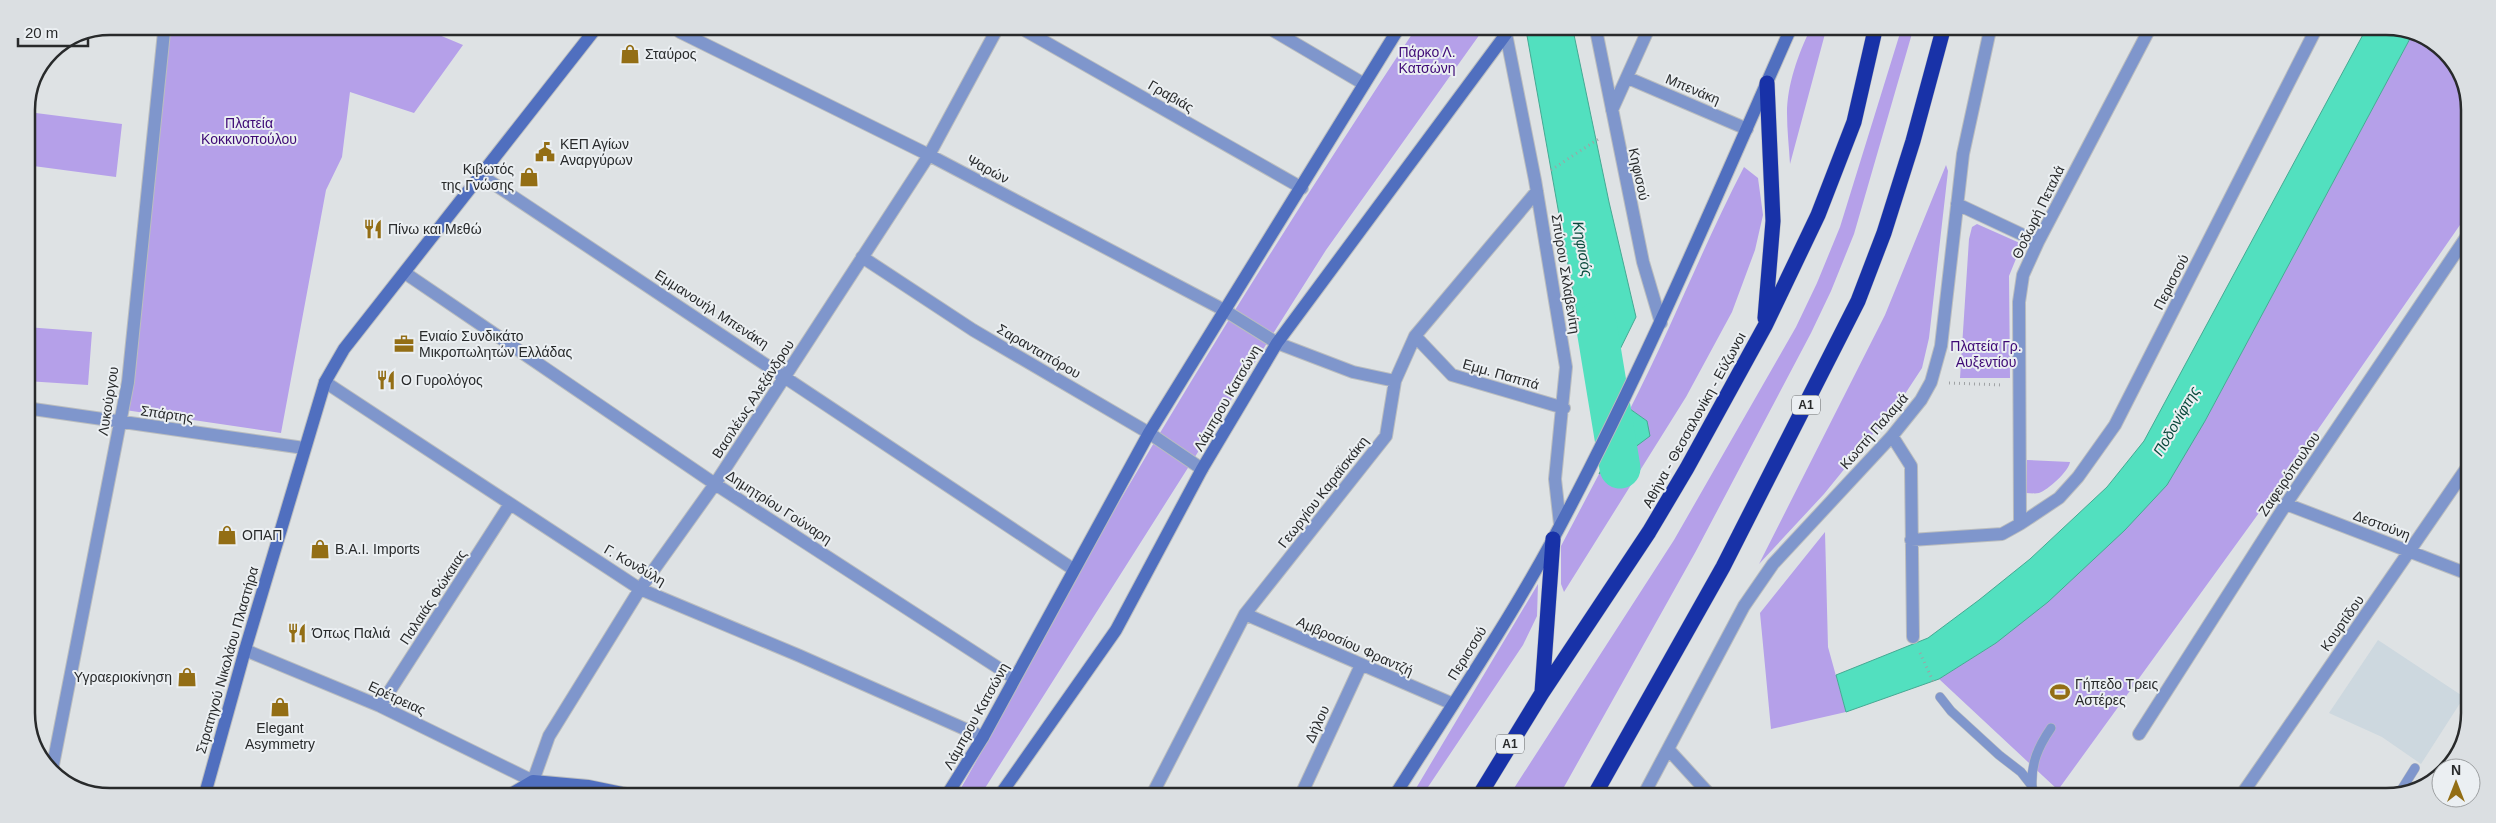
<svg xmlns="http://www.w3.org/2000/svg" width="2496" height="823" font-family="Helvetica,sans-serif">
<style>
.built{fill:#cdd8df}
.green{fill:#b5a0e9}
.water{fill:#52e0bf;stroke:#45a993}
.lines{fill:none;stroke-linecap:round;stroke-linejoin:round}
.river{stroke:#52e0bf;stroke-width:41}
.lane-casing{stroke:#babdbf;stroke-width:10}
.street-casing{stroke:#babdbf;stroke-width:14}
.secondary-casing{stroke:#babdbf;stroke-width:14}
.highway-casing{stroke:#babdbf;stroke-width:16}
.path{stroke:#9fa2a4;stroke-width:3;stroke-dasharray:1 4;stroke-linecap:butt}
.lane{stroke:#7f96cc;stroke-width:9}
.street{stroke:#7f96cc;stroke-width:12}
.secondary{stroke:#506fbf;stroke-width:12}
.highway{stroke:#1832a8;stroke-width:15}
.labels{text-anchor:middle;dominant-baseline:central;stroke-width:4;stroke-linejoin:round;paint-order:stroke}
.shield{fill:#ebeff2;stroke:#626567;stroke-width:1}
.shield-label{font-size:12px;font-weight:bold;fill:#282a2b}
.park-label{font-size:14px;fill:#3d0975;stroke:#ebeff2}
.poi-label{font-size:14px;fill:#282a2b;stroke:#ebeff2;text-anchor:start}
.street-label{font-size:14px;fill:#282a2b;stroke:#ebeff2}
.water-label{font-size:15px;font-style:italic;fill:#0a493c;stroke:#ebeff2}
.rim{fill:none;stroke:#282a2b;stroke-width:2.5}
</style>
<rect width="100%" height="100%" fill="#dee2e4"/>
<path class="built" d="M2378,640L2464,697L2421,764L2382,737L2329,713Z"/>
<path class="green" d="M1810,30H1826L1790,164C1789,147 1787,130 1787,113C1787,86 1798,54 1810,30Z
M1901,30H1913L1854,234L1831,291L1811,333L1696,551L1559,796H1509L1674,540L1796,327L1817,283L1840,227Z
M1414,31H1480V34L1326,250L987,785L980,795H957C999,723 1035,648 1077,575C1182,390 1297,209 1414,31Z
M164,32H432L463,45L414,113L350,92L342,157L326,190L281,433L125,410Z
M2413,33L2452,59L2470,105L2469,212L2285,477L2058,790L1939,679L1996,643L2205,421Z
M28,112L122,124L116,177L26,165Z
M1946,165L1948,171L1929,338L1922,368L1903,397L1824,494L1759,564L1885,315Z
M1744,167L1758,178L1763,215L1755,250L1732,312L1686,397L1564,592L1561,584V546L1599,474L1649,436L1647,421L1630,409C1671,329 1703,246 1744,167Z
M1977,224L2022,244L2009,276L2010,378H1960L1969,239L1972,227Z
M26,327L92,332L88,385L26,381Z
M2027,460L2070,462C2069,471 2048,490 2039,493C2035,494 2030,493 2026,493Z
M1825,532L1828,647L1846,712L1771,729L1760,613Z
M1538,584L1537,616L1523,645L1422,796L1412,795Z"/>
<path class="water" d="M2366,29H2408L2413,33L2205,421L2167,485L2125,530L2048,602L1996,643L1939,679L1846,712L1836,675L1928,638L1979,600L2030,559L2107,487L2144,441Z
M1526,30H1573L1609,202L1636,317L1593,404Z
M1630,409L1647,421L1650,436L1599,474Z"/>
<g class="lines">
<path class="river" d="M1596,323L1620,468"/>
<defs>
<path id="lane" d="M1940,697L1951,711L1999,755L2021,772L2032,786L2034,796
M2032,786C2031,763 2038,747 2051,728
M2400,792L2415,768"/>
<path id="street" d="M1596,30L1643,262L1661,323
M1026,31L1302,188
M1274,31L1364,84
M680,32L929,155L1224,310L1277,343L1353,372L1395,381
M1506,34L1535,180L1566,367L1555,479L1560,524
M1628,78L1747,129
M1612,110L1648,30
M482,176L1073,569
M1957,204L2038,242
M862,257L973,330L1149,433L1202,469
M405,273L715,484L1014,678
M1415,336L1452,375L1564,408
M325,382L640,589L800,656L983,737
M26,408L304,448
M1892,436L1911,466L1913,637
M2286,504L2468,574
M2020,524L2059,498L2078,477L2115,425L2316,29
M1911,540L2002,534L2020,524L2019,302L2023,275L2038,242L2149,30
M1245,614L1453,704
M245,650L380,706L533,781L549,736L640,589L715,484L929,155L996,31
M380,706L510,504
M2139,734L2286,504L2469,233
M1668,749L1711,796
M52,770L128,382L164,32
M1152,795L1245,614L1386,436L1395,381L1415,336L1537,191
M1301,795L1361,665
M1643,796L1744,606L1773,564L1892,436L1921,400L1931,382L1941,346L1963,154L1990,30
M2240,797L2468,466"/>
<path id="secondary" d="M205,794L245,650L325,382L344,349L593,32
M511,794L533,781L588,786L627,794
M947,795L983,737L1149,433L1397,31
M1000,795L1116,630L1202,469L1277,343L1506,34L1505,30
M1395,795C1448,711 1505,628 1552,541C1641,375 1714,202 1790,30"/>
<path id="highway" d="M1765,318L1773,221L1767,83
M1542,692L1553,539
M1479,796L1542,693L1649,532L1687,468L1765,326L1818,215L1854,122L1875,30
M1594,796L1723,567L1858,301L1884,233L1913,141L1943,30"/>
</defs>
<use href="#lane" class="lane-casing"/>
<use href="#street" class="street-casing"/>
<use href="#secondary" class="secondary-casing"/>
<use href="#highway" class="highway-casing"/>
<path class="path" d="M1551,170L1600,138
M1949,383L2003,385
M1920,653L1934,683"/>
<use href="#lane" class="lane"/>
<use href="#street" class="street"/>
<use href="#secondary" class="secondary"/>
<use href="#highway" class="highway"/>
</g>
<defs>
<symbol id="shop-bare" viewBox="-9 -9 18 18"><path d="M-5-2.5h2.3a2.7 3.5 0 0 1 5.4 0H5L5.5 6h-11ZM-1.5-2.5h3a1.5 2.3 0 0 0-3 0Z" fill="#936e15" stroke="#ebeff2" stroke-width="2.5" paint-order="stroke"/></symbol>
<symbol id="civic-bare" viewBox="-9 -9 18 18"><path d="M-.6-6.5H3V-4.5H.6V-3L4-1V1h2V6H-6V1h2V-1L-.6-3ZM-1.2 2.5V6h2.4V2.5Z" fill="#936e15" stroke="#ebeff2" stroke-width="2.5" paint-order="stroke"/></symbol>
<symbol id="restaurant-bare" viewBox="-9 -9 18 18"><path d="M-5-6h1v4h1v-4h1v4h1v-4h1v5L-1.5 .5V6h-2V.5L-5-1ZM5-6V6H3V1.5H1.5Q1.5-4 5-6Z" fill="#936e15" stroke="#ebeff2" stroke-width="2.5" paint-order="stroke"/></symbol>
<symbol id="office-bare" viewBox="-9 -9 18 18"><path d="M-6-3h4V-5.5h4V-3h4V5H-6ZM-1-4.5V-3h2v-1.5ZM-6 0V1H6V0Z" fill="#936e15" stroke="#ebeff2" stroke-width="2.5" paint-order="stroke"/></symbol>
<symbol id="stadium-bare" viewBox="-9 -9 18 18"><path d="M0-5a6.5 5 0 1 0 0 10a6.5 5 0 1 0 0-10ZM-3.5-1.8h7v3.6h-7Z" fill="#936e15" stroke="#ebeff2" stroke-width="2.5" paint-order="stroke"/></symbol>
</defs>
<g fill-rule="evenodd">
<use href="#shop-bare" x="616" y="40" width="28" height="28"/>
<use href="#civic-bare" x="531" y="138" width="28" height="28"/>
<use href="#shop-bare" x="515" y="163" width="28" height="28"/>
<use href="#restaurant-bare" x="359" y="215" width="28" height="28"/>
<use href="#office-bare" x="390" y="330" width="28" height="28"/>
<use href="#restaurant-bare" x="372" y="366" width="28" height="28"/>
<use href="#shop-bare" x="213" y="521" width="28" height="28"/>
<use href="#shop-bare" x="306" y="535" width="28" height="28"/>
<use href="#restaurant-bare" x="283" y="619" width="28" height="28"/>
<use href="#shop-bare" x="173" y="663" width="28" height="28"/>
<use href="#stadium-bare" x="2046" y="678" width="28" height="28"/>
<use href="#shop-bare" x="266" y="693" width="28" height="28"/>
</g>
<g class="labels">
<g class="shield">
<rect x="1792" y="395.5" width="28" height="19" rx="4"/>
<rect x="1496" y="734.5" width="28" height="19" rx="4"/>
</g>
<g class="shield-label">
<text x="1806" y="405">Α1</text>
<text x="1510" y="744">Α1</text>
</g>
<g class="park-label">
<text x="1427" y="52">Πάρκο Λ.<tspan x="1427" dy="16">Κατσώνη</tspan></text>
<text x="249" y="123">Πλατεία<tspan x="249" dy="16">Κοκκινοπούλου</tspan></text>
<text x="1986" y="346">Πλατεία Γρ.<tspan x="1986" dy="16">Αυξεντίου</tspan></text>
</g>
<g class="poi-label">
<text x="645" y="54">Σταύρος</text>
<text x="560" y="144">ΚΕΠ Αγίων<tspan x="560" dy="16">Αναργύρων</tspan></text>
<text x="514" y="169" text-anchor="end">Κιβωτός<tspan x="514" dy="16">της Γνώσης</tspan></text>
<text x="388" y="229">Πίνω και Μεθώ</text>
<text x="419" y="336">Ενιαίο Συνδικάτο<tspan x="419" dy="16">Μικροπωλητών Ελλάδας</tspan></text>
<text x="401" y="380">Ο Γυρολόγος</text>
<text x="242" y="535">ΟΠΑΠ</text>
<text x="335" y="549">B.A.I. Imports</text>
<text x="312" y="633">Όπως Παλιά</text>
<text x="172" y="677" text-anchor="end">Υγραεριοκίνηση</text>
<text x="2075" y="684">Γήπεδο Τρεις<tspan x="2075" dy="16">Αστέρες</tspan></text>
<text x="280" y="728" text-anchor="middle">Elegant<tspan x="280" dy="16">Asymmetry</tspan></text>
</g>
<g class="street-label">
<text transform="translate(1693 89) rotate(23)">Μπενάκη</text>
<text transform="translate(1171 96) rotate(30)">Γραβιάς</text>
<text transform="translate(988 169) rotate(28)">Ψαρών</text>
<text transform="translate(1639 174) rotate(78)">Κηφισού</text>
<text transform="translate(2038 212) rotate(-64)">Θοδωρή Πεταλά</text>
<text transform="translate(1566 274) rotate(81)">Σπύρου Σκλαβενίτη</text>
<text transform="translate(2171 282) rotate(-63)">Περισσού</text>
<text transform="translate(712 309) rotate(33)">Εμμανουήλ Μπενάκη</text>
<text transform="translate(1039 351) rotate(30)">Σαρανταπόρου</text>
<text transform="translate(1501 374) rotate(16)">Εμμ. Παππά</text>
<text transform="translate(1227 398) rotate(-60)">Λάμπρου Κατσώνη</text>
<text transform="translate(753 399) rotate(-57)">Βασιλέως Αλεξάνδρου</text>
<text transform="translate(108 401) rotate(-81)">Λυκούργου</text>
<text transform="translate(167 414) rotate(8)">Σπάρτης</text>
<text transform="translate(1694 420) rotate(-61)">Αθήνα - Θεσσαλονίκη - Εύζωνοι</text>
<text transform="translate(1874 431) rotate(-49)">Κωστή Παλαμά</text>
<text transform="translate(2289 474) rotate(-56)">Ζαφειρόπουλου</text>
<text transform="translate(1323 492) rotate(-52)">Γεωργίου Καραϊσκάκη</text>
<text transform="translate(779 507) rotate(33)">Δημητρίου Γούναρη</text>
<text transform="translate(2382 525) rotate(21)">Δεστούνη</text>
<text transform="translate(635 565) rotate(30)">Γ. Κονδύλη</text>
<text transform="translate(433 597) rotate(-57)">Παλαιάς Φώκαιας</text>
<text transform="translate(2342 623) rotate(-55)">Κουρτίδου</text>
<text transform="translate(1355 646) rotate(24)">Αμβροσίου Φραντζή</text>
<text transform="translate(1467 653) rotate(-58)">Περισσού</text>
<text transform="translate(227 660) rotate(-74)">Στρατηγού Νικολάου Πλαστήρα</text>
<text transform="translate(397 698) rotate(25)">Ερέτρειας</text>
<text transform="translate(976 716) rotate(-61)">Λάμπρου Κατσώνη</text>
<text transform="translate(1317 724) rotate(-65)">Δήλου</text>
</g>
<g class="water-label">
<text transform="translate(1583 249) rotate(80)">Κηφισός</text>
<text transform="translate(2176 421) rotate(-60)">Ποδονίφτης</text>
</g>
</g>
<path d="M0 0H2496V823H0ZM110 35H2386A75 75 0 0 1 2461 110V713A75 75 0 0 1 2386 788H110A75 75 0 0 1 35 713V110A75 75 0 0 1 110 35Z" fill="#dbdfe2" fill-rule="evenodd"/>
<path class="rim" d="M110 35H2386A75 75 0 0 1 2461 110V713A75 75 0 0 1 2386 788H110A75 75 0 0 1 35 713V110A75 75 0 0 1 110 35Z"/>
<g transform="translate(2456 783)"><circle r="24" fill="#ebeff2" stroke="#9da0a2"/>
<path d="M0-4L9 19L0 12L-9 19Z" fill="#936e15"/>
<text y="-8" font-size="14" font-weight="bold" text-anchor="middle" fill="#282a2b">N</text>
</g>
<path d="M18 38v8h70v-8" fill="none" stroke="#282a2b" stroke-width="2.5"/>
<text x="25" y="38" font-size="15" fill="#282a2b" stroke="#ebeff2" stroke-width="4" paint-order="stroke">20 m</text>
</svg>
